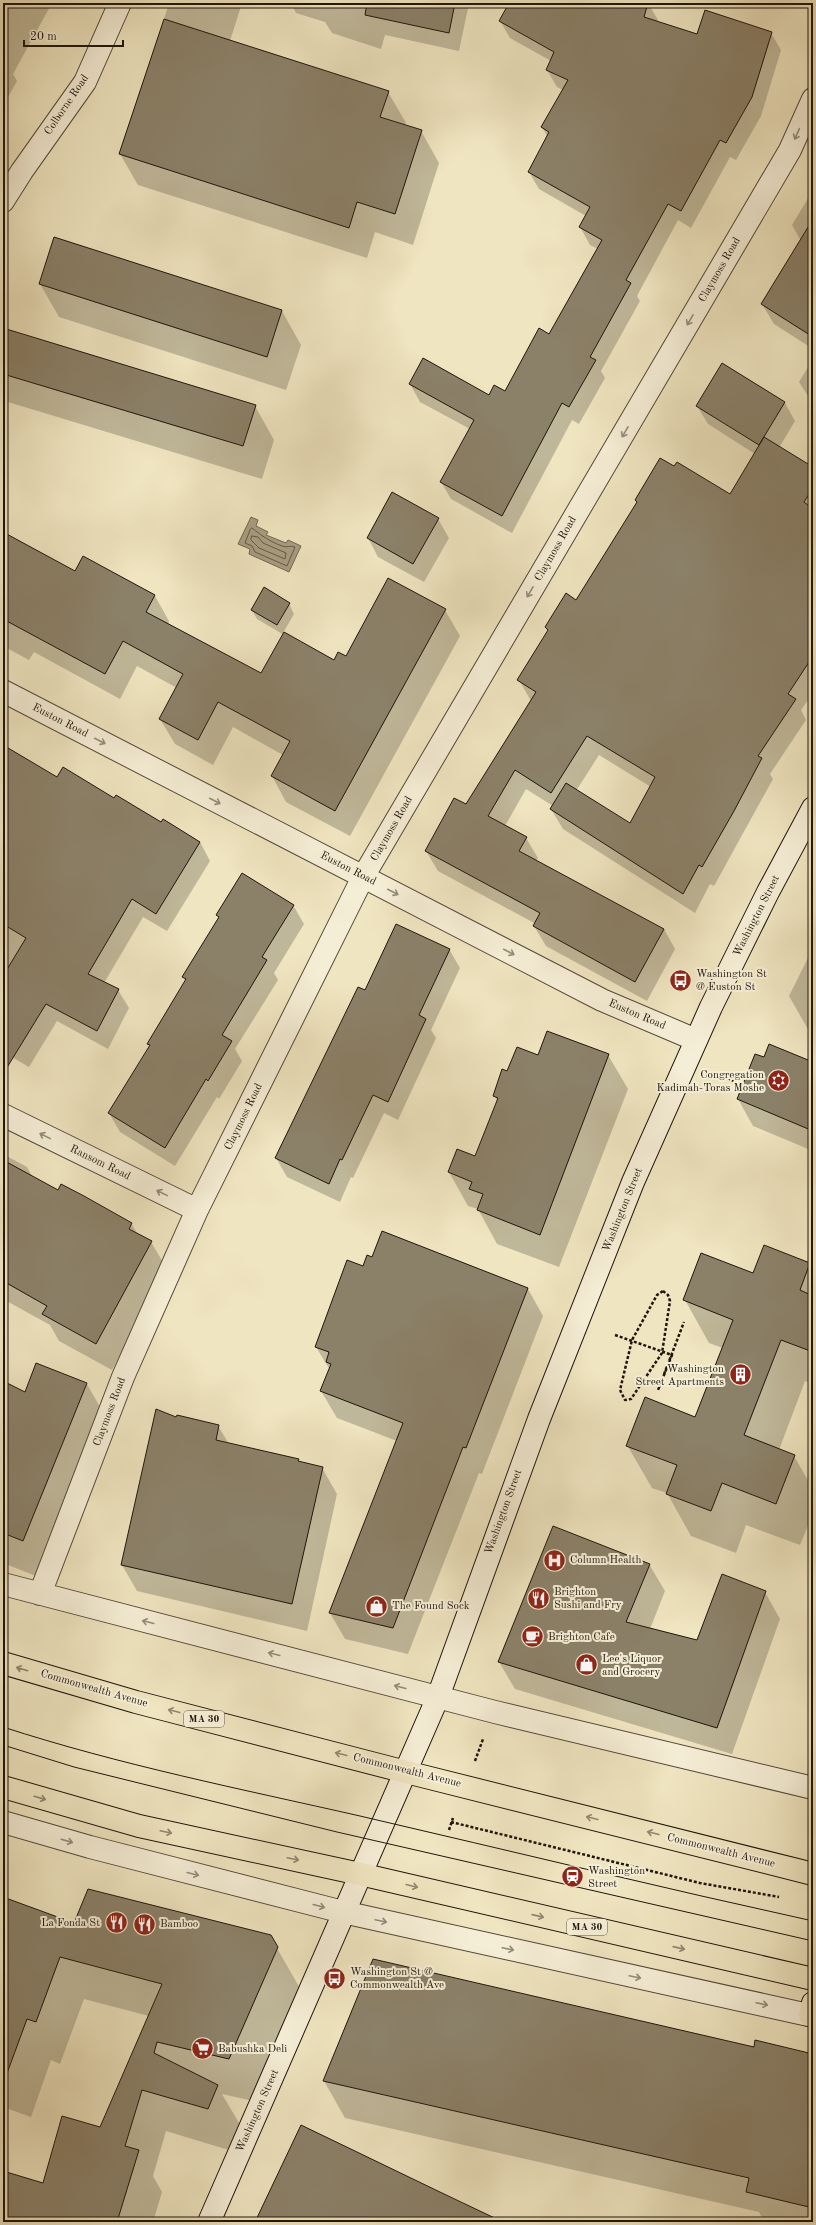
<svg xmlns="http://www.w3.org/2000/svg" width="816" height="2225" font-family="'Old Standard TT',serif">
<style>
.water{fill:#a89e82;stroke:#716752}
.shadow{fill:#0003;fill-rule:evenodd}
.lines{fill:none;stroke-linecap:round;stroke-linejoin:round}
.shore{stroke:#635a46;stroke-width:1}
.building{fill:#8b8169;stroke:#1e150b}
.street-casing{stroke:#524938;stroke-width:24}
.secondary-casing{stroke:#1e150b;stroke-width:24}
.primary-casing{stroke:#1e150b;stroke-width:24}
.path{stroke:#1e150b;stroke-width:2.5;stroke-dasharray:3 2;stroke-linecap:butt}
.street{stroke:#f5eed6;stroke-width:22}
.secondary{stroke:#f5eed6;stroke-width:22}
.primary{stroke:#efe5c0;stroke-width:22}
.tram{stroke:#1e150b;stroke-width:1}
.oneway{stroke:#948c7b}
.oneway2{stroke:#91876f}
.labels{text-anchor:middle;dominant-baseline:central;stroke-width:4;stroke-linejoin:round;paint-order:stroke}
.shield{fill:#f5eed6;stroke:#5e5648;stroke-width:1}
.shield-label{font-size:10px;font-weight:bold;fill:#1e150b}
.street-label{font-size:11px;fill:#1e150b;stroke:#f5eed6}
.poi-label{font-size:11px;fill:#1e150b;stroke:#f5eed6;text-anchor:start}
</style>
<rect width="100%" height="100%" fill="#efe5c0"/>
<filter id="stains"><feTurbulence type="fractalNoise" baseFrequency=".005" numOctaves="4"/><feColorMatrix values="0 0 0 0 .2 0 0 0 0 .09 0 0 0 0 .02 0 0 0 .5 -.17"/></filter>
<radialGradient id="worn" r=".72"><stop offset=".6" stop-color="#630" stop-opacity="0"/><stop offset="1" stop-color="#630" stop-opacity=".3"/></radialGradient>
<path class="water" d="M251,517L258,520L256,526L268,532L266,535L286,543L288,540L301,546L289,572L249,554L250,549L238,544Z"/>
<path class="shadow" d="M3,3H52L13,74L17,81L3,106Z
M169,3H242L230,41L388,92L406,123L405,126L421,131L439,163L413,245L375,232L367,258L138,185L120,154L135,114Z
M291,3H469L459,51L385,35L381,49L332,33L325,22L296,13Z
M510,3H648L658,20L657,23L698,35L771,33L781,50L761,116L736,160L730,157L691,228L678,220L637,296L640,301L601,371L605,378L579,424L572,420L512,533L451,499L441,482L470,429L420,402L410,384L489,397L505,392L549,335L598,249L590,245L580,227L586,216L539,189L529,172L548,138L542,127L563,90L557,87L547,70L551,61L510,38L500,21Z
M813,190V349L774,324L762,304L801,241L792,225Z
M55,238L282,311L301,345L286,390L59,317L40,284Z
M3,329L255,406L274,440L262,479L8,402L3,393Z
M813,359V404L799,382Z
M785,403L795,421L779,448L813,468V693L801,710L806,720L770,774L773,779L714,886L710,884L695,913L563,829L551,809L553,806L526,789L505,826L526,838L538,858L536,861L664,929L675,949L647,1001L546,946L534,926L536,924L438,871L426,851L466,806L531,701L519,680L548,632L546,627L577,601L637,503L636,500L730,495L755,454L708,424L697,406ZM599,755L651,787L631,824L576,791Z
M392,494L438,519L449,538L424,582L378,557L368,538Z
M3,533L75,572L155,596L169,621L168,625L262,675L284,635L257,619L252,610L289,604L294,614L283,633L334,661L346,658L445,610L460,636L350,836L286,802L272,776L283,755L233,727L213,765L175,744L160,719L177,688L137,666L120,699L34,652L29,660L3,646Z
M3,747L58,779L114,800L200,842L210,861L167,931L143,917L104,983L118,990L129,1008L108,1049L57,1021L29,1067L3,1052Z
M293,905L304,924L274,973L278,980L235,1049L242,1061L219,1099L217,1097L175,1166L120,1132L109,1113L150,1047L148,1044L186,981L183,977L219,918L218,915Z
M449,949L460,968L431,1030L436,1038L398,1120L384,1113L353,1178L351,1177L340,1202L287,1177L276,1158Z
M808,958L813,961V1038L789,996Z
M608,1055L628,1089L559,1267L497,1244L478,1209L468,1206L449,1172L476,1157L498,1102L494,1095L508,1072L539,1056Z
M764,1058L813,1063V1151L753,1126L738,1099Z
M3,1154L27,1167L33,1178L58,1192L131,1223L138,1235L151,1242L167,1269L112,1370L59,1341L50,1325L3,1299Z
M383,1233L528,1289L543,1316L482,1474L479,1473L408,1654L345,1639L330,1613L397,1441L337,1418L321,1391L330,1370L316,1347L364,1268L373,1259Z
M809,1264L813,1270V1384L805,1381L779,1450L794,1456L813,1489V1513L800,1545L746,1525L736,1553L691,1536L667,1493L652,1488L627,1445L696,1418L723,1348L709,1343L685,1300L754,1275Z
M3,1382L26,1393L87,1384L109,1423L46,1580L3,1563Z
M177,1418L218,1426L229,1444L298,1460L299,1463L322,1468L337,1494L307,1631L137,1591L122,1565Z
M649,1564L665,1591L650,1629L698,1641L765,1592L780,1619L732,1754L515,1689L499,1662Z
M3,1903L74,1924L270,1936L301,1990L253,2101L222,2094L242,2128L232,2151L166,2131L153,2176L162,2192L153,2222H3V2172L43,2184L100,2128L149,2016L84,1999L60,2064L51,2060L31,2117L3,2107Z
M755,2048L813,2055V2222H764L759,2212L345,2118L324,2081Z"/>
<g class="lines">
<path class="shore" d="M252,528C262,536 271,542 282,546C287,548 290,545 295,547L287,566L255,552L252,546L245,543L250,530Z
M252,536L258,537L263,543L286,553L285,559L259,548L251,540Z"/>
</g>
<path class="building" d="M367,3H455L449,33L365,15Z
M509,3H648L644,17L697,34L705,10L772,32L752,97L726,143L720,140L681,211L668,204L626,280L631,283L590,357L596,360L569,407L562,403L502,516L440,482L474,420L409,384L423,358L489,395L494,385L505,391L539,328L549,334L602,240L579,227L590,207L528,172L549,132L541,127L568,80L546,70L554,52L499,21Z
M164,19L389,91L380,117L422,130L395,214L357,202L349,228L119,154Z
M813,219V337L761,304Z
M54,237L282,310L267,357L39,284Z
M3,328L256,405L243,446L3,374Z
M722,363L785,402L759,445L696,406Z
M764,437L813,467V488L804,502L813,509V656L788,694L796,699L758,756L762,758L734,811L702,867L699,865L683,894L550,809L566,783L630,823L655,777L587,736L551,793L515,770L488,816L527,837L519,851L664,929L635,982L533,926L540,913L425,851L454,798L466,804L536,692L517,680L548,630L545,627L566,593L576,600L637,502L635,500L660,458L674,466L677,462L730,494Z
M392,492L439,518L413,564L367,538Z
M3,532L75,571L83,556L155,595L146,612L261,673L284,632L334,660L338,652L346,656L388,578L446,609L335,811L271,776L290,741L218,702L198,740L159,719L183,674L123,641L105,674L3,619Z
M264,587L290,603L277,625L251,610Z
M3,745L57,777L63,767L114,798L116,795L161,822L163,819L200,842L156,914L132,899L88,974L119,989L97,1031L46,1004L3,1074V976L26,938L3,924Z
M242,873L294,905L262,957L267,960L222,1035L232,1041L208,1081L206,1079L165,1148L108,1113L150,1045L147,1044L186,979L182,977L219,917L216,915Z
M396,924L450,949L419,1015L426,1019L388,1102L373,1095L342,1160L340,1159L329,1184L275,1158L358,987L365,990Z
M547,1031L609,1054L540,1235L477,1210L483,1194L469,1189L472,1182L448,1172L457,1149L475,1156L498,1098L493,1096L502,1069L507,1071L517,1047L538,1055Z
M769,1044L813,1062V1131L737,1099L755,1054L764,1057Z
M3,1160L58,1190L61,1184L84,1196L132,1223L129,1229L152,1241L96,1344L42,1314L47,1306L3,1281Z
M382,1231L528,1288L466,1448L463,1447L393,1628L329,1613L403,1423L320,1391L331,1364L326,1362L329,1352L315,1347L347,1260L363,1266L367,1255L372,1257Z
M764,1245L810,1263L800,1290L813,1296V1352L781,1340L744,1435L795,1455L776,1504L722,1483L711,1511L666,1494L677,1465L626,1446L645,1397L695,1417L733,1320L683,1300L701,1253L753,1273Z
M36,1363L87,1383L23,1541L3,1533V1381L25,1392Z
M156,1409L176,1417L177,1415L219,1425L216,1440L299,1459L298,1461L323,1467L292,1604L121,1565Z
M553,1526L650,1564L626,1622L697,1640L722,1574L766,1591L717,1728L498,1662Z
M88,1889L271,1935L278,1947L229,2059L157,2042L154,2053L218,2085L208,2109L142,2090L125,2146L139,2150L117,2222H3V2171L43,2183L62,2116L100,2127L162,1984L60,1957L36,2022L27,2019L6,2076L3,2075V1897L74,1923Z
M373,1959L754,2047L755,2040L813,2054V2208L746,2192L749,2178L323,2081Z
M301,2125L442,2193L503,2222H255Z"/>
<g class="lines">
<defs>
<path id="street" d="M3,201L22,171L85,82L120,3
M3,691L602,1000L696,1040
M3,1115L197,1210
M3,1584L495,1712L813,1788
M40,1594L123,1377L197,1210L363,877L790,150L813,99
M3,1822L90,1847L343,1912L813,2016"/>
<path id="secondary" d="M209,2222L438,1697L539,1419L633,1182L711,1007L768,892L813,808"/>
<path id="primary" d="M3,1663L136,1702L406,1772L813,1874
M3,1787L139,1826L360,1874L813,1979
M810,2015L813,2003"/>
</defs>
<use href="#street" class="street-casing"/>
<use href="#secondary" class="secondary-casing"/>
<use href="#primary" class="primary-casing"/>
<path class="path" d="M719,1073L740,1085
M663,1291L668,1295L670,1301L662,1353L631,1399L625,1400L620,1390L632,1340L657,1295Z
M615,1335L672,1355L658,1390L684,1322
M475,1761L483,1739
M451,1822L700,1883L779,1897
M449,1830L453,1818"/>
<use href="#street" class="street"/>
<use href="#secondary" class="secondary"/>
<use href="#primary" class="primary"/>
<path class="tram" d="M3,1727C120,1765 241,1789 360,1816C511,1851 662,1888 813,1921
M3,1745L74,1767L337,1832L813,1941"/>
</g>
<defs><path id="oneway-shaft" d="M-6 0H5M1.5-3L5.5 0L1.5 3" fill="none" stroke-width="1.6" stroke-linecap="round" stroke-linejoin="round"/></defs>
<g class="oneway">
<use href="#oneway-shaft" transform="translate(797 134) rotate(114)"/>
<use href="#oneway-shaft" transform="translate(690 320) rotate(120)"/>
<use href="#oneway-shaft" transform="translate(625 432) rotate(120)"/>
<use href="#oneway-shaft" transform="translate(530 592) rotate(120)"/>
<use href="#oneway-shaft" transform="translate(100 741) rotate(27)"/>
<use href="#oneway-shaft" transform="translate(215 801) rotate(27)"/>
<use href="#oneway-shaft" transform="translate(393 892) rotate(27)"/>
<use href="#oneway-shaft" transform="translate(509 952) rotate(27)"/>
<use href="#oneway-shaft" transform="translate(45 1136) rotate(-154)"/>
<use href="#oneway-shaft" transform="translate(162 1193) rotate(-154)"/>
<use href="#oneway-shaft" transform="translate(148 1622) rotate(-166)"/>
<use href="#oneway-shaft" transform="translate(274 1654) rotate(-166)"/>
<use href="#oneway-shaft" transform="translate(400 1687) rotate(-165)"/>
<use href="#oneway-shaft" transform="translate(67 1841) rotate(16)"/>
<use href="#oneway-shaft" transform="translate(193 1874) rotate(14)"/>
<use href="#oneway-shaft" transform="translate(319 1906) rotate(15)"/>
<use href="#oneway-shaft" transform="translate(381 1921) rotate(12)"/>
<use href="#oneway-shaft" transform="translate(508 1949) rotate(12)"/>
<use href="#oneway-shaft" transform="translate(635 1977) rotate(12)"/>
<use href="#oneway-shaft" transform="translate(762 2004) rotate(12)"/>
</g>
<g class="oneway2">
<use href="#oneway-shaft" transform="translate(22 1669) rotate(-164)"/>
<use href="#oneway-shaft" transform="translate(174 1711) rotate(-166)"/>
<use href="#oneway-shaft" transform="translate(341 1754) rotate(-166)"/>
<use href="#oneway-shaft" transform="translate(40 1798) rotate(16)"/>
<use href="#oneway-shaft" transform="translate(592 1818) rotate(-166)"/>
<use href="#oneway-shaft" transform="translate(166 1832) rotate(12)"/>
<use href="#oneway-shaft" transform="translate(653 1833) rotate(-166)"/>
<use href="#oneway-shaft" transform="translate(293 1859) rotate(12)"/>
<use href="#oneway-shaft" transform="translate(412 1886) rotate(14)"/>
<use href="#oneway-shaft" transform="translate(538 1916) rotate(13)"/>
<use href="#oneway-shaft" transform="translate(679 1948) rotate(13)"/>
</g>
<defs>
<symbol id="bus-disc" viewBox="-11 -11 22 22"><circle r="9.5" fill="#8f2418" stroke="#f5eed6"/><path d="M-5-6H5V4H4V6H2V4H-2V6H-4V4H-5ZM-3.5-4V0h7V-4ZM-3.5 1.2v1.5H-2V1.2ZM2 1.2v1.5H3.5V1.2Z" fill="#fff"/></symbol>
<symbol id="synagogue-disc" viewBox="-11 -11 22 22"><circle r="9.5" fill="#8f2418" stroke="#f5eed6"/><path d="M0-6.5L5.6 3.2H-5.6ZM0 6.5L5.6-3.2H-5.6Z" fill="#fff"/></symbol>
<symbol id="building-disc" viewBox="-11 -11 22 22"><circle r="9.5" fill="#8f2418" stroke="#f5eed6"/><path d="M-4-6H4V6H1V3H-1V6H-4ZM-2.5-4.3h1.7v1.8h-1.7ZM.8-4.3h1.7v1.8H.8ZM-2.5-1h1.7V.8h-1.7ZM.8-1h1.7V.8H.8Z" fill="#fff"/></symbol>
<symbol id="hospital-disc" viewBox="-11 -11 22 22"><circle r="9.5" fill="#8f2418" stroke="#f5eed6"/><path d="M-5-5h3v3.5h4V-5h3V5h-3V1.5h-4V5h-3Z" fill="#fff"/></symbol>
<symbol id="restaurant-disc" viewBox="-11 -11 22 22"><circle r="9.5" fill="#8f2418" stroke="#f5eed6"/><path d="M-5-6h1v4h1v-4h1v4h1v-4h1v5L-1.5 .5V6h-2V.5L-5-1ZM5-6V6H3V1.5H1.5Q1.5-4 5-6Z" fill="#fff"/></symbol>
<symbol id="shop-disc" viewBox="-11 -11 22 22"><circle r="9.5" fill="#8f2418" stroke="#f5eed6"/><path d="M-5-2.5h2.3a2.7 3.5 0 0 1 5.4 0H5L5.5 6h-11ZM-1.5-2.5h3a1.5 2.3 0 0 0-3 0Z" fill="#fff"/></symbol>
<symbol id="cafe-disc" viewBox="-11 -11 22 22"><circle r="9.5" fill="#8f2418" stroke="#f5eed6"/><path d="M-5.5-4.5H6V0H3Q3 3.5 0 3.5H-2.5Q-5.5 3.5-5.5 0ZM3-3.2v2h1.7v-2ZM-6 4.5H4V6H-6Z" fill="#fff"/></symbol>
<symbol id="station-disc" viewBox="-11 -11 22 22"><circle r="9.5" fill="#8f2418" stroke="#f5eed6"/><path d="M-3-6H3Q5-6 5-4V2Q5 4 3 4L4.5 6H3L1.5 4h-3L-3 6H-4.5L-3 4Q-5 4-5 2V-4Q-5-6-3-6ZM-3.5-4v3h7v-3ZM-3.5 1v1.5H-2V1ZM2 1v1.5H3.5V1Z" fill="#fff"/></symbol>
<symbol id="supermarket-disc" viewBox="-11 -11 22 22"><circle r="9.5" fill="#8f2418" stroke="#f5eed6"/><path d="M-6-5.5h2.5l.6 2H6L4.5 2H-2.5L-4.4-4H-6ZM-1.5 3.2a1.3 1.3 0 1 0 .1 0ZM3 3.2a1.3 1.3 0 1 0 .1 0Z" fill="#fff"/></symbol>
</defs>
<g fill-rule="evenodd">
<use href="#bus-disc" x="668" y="968" width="25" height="25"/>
<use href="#synagogue-disc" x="766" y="1068" width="25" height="25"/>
<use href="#building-disc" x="728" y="1362" width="25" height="25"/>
<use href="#hospital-disc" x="542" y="1548" width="25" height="25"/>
<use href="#restaurant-disc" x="526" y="1586" width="25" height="25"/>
<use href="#shop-disc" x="364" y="1594" width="25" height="25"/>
<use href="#cafe-disc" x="520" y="1624" width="25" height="25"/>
<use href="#shop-disc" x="574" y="1652" width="25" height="25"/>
<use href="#station-disc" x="560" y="1864" width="25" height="25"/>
<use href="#restaurant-disc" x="104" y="1910" width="25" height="25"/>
<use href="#restaurant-disc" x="132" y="1912" width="25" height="25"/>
<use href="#bus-disc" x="322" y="1966" width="25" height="25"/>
<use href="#supermarket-disc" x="190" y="2036" width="25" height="25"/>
</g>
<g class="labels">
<g class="shield">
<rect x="184" y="1711" width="40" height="16" rx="3"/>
<rect x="567" y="1919" width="40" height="16" rx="3"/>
</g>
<g class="shield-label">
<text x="204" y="1719">MA 30</text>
<text x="587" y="1927">MA 30</text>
</g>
<g class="street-label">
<text transform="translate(67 105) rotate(-56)">Colborne Road</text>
<text transform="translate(720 270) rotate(-60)">Claymoss Road</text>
<text transform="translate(556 549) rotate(-60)">Claymoss Road</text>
<text transform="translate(60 721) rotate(27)">Euston Road</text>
<text transform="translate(392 829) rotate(-60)">Claymoss Road</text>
<text transform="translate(348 869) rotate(27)">Euston Road</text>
<text transform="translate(757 916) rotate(-63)">Washington Street</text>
<text transform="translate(637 1015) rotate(23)">Euston Road</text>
<text transform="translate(244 1117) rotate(-64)">Claymoss Road</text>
<text transform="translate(100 1163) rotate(26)">Ransom Road</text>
<text transform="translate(623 1210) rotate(-68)">Washington Street</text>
<text transform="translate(110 1412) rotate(-69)">Claymoss Road</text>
<text transform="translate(504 1512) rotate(-70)">Washington Street</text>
<text transform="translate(94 1689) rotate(16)">Commonwealth Avenue</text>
<text transform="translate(407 1771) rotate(14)">Commonwealth Avenue</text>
<text transform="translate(721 1851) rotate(14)">Commonwealth Avenue</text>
<text transform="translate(258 2111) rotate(-66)">Washington Street</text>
</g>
<g class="poi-label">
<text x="696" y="974">Washington St<tspan x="696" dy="13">@ Euston St</tspan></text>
<text x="764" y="1075" text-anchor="end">Congregation<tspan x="764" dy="13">Kadimah-Toras Moshe</tspan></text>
<text x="724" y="1369" text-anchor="end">Washington<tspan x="724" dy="13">Street Apartments</tspan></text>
<text x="570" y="1560">Column Health</text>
<text x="554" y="1592">Brighton<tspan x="554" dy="13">Sushi and Fry</tspan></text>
<text x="392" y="1606">The Found Sock</text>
<text x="548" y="1637">Brighton Cafe</text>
<text x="602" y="1659">Lee's Liquor<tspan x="602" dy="13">and Grocery</tspan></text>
<text x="588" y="1871">Washington<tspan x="588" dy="13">Street</tspan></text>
<text x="100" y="1923" text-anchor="end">La Fonda St</text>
<text x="160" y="1924">Bamboo</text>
<text x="350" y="1972">Washington St @<tspan x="350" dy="13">Commonwealth Ave</tspan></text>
<text x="218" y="2049">Babushka Deli</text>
</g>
</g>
<rect width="816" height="2225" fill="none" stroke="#efe5c0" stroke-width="16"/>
<rect x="4" y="4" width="808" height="2217" fill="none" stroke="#1e150b" stroke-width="2"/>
<rect x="8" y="8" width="800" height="2209" fill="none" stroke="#1e150b"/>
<path d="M24 40v6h99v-6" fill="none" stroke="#1e150b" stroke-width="2"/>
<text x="30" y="40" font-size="12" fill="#1e150b" stroke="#f5eed6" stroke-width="3" paint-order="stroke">20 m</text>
<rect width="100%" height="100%" filter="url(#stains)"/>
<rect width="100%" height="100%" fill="url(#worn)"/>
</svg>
